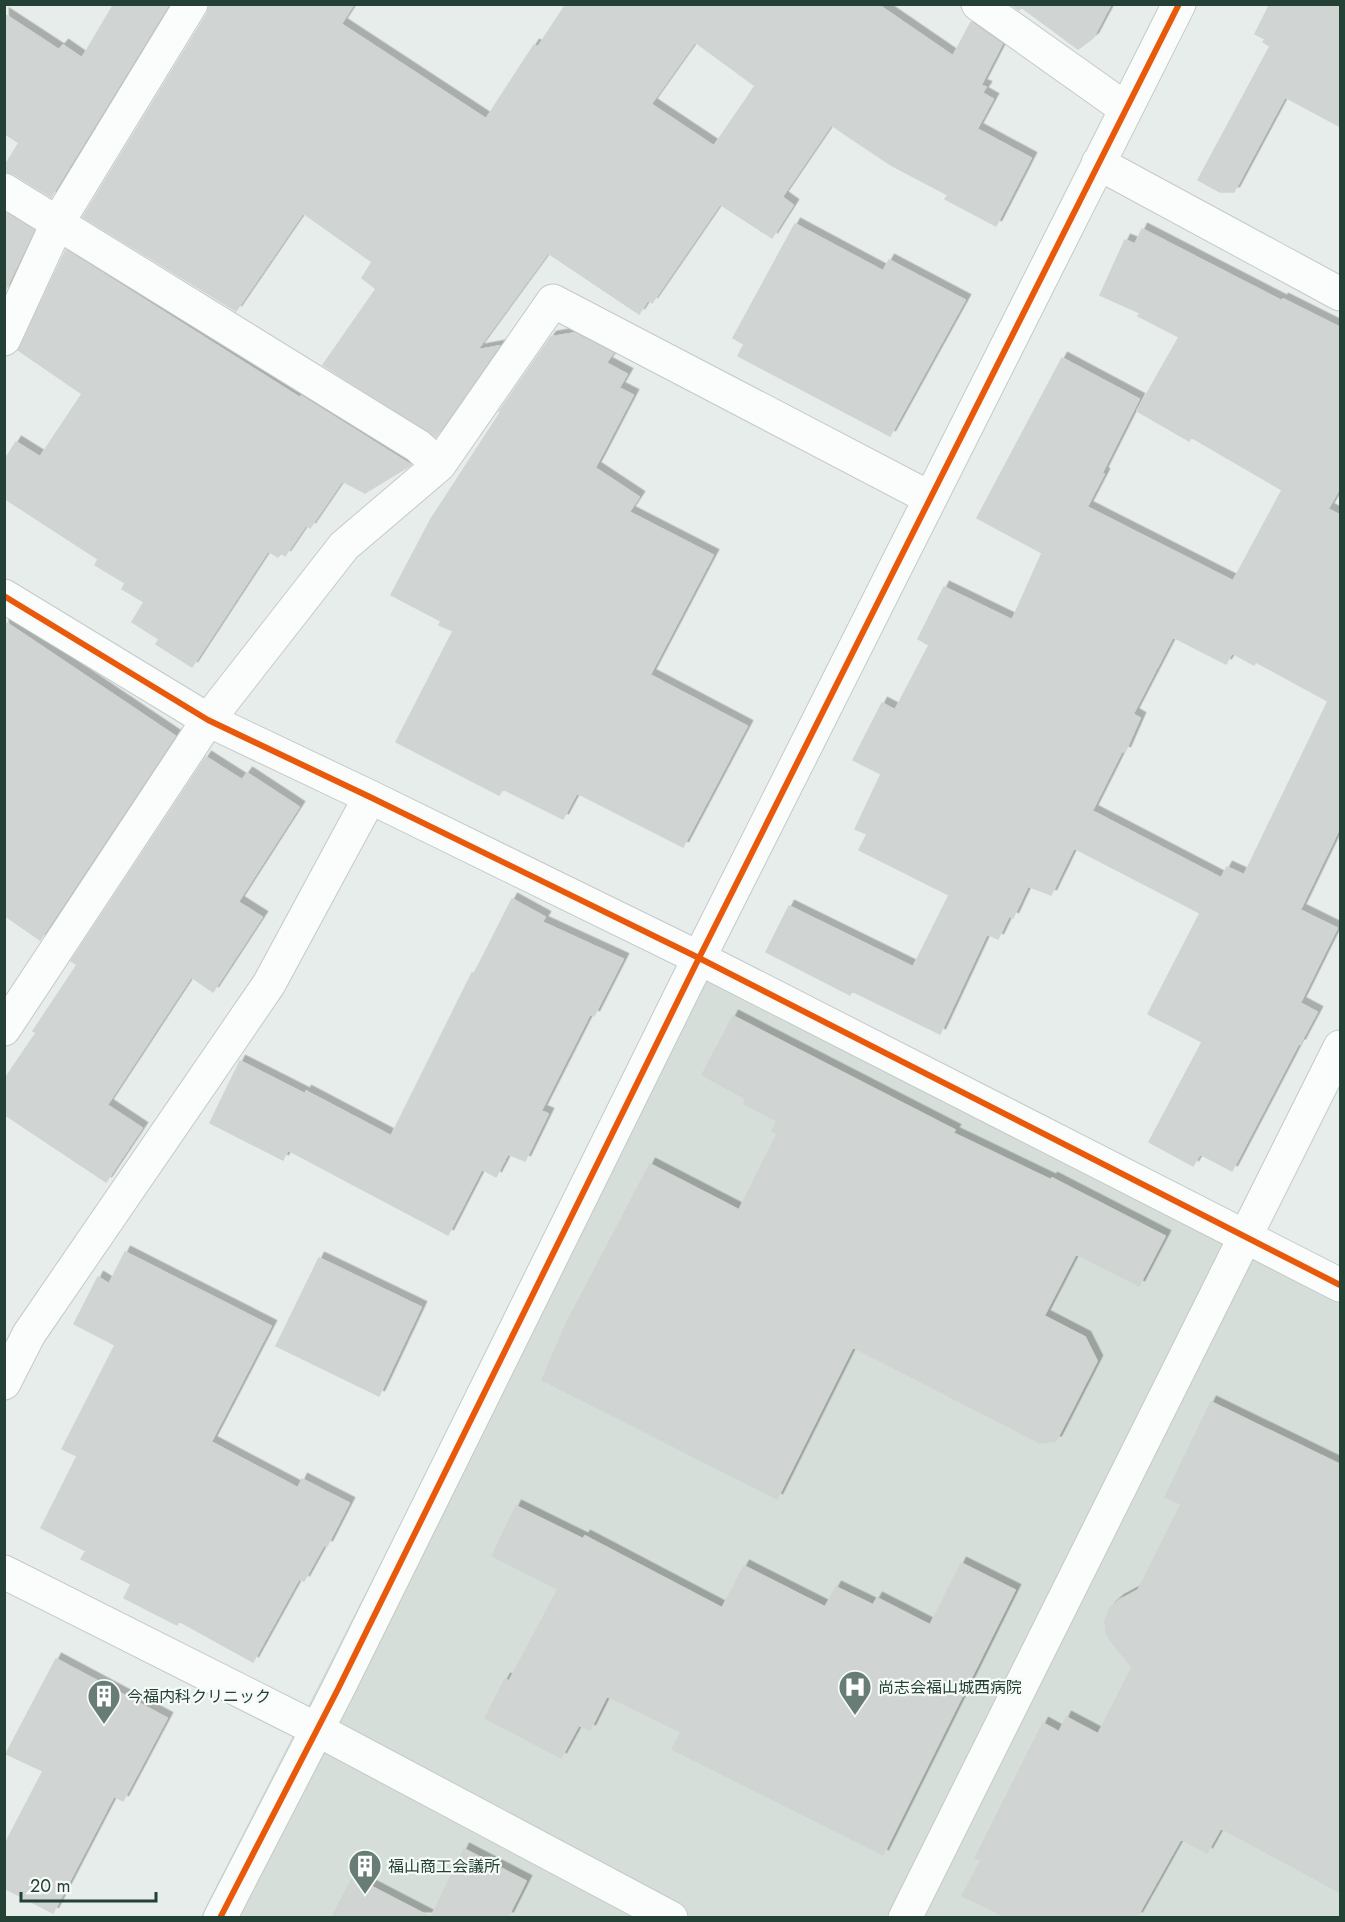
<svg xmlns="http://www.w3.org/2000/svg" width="1345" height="1922" font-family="Jost,'Noto Sans JP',sans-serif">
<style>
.built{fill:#d5ded9}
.building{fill:#d0d5d3;stroke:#d0d5d2;stroke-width:1.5;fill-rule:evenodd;filter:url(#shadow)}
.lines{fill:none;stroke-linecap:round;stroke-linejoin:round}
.minor-casing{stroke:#c4cac7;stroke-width:35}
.minor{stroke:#fbfcfc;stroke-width:33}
.cycleway-casing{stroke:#f6fbf8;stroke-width:10}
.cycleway{stroke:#e8590c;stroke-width:6}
.labels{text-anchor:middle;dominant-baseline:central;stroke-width:4.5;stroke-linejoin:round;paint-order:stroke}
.poi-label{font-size:16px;fill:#244136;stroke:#f6fbf8;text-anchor:start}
</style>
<defs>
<filter id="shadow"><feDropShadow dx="5.5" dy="-5.5" stdDeviation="0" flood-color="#0004"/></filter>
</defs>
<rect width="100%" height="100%" fill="#e7edea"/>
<path class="built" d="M687,962L1340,1293V1917L200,1918Z"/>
<path class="building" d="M114,4H169L51,197L14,174L4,171V167L19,143L4,133V14L59,50L63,45L82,58Z
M210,4H354L341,24L486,119L534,45L538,47L566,4H877L953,56L971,22L1002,44L981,85L986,87L982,93L993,99L977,129L1031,158L996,226L945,199L948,195L891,165L831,125L782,197L793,205L772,238L720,204L652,303L648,300L639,314L548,253L477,350L499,346L436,437L323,365L376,289L362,278L372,262L303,213L236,311L83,217L207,14ZM695,42L755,86L714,146L651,104Z
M1011,4H1111L1093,38L1078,49L1021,7L1019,10Z
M1270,4H1341V127L1285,97L1234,192H1220L1198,180L1270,46L1263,42L1265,39L1255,34Z
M4,212L34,230L4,293Z
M795,224L883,271L889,260L965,300L890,436L738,356L744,344L733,338Z
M1142,229L1282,301L1283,299L1341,328V486L1328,509L1341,516V825L1300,910L1337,928L1300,1003L1317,1012L1300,1044L1299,1043L1232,1171L1200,1154L1193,1166L1149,1142L1202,1042L1148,1014L1200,913L1074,848L1051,895L1028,886L1013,918L1009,916L998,939L987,934L940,1034L852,991L850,995L766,952L789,906L913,967L949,895L859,850L867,834L855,829L881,774L853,760L882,703L895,710L929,645L918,639L944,587L1012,620L1042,553L977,518L1062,358L1139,399L1102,473L1104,474L1087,507L1233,581L1282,490L1191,437L1189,441L1137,411L1179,337L1138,316L1140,313L1100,295L1125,240L1135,244ZM1173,637L1226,664L1232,653L1254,665L1256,662L1328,701L1244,875L1227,867L1221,878L1092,811L1122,751L1125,752L1140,718L1133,714Z
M66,250L300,398L301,396L411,465L365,493L342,481L310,528L306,525L285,556L281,553L278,557L268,551L192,667L156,644L159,639L132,622L144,602L122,589L125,583L95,565L98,559L4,498V461L16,442L40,457L82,394L18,350Z
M574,333L613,353L606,363L627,374L619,388L633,395L595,468L639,497L629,512L713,555L650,675L747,726L683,847L577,793L563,819L503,789L499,795L396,742L453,631L439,625L441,621L391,595L431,519L502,410L499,412L551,337Z
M4,621L175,736L40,940L4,915Z
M206,757L242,780L247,773L299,807L238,902L262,917L213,992L191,977L107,1105L142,1128L106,1182L4,1114V1080L36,1033L33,1031L77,965L71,961Z
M512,899L545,917L542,922L623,959L594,1016L590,1014L541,1111L548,1114L525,1161L508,1154L496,1177L482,1169L448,1235L288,1150L283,1160L210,1123L240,1061L305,1094L306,1091L391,1136L472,973L474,974Z
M733,1016L955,1130L953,1133L1051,1180L1052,1178L1165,1236L1139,1286L1076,1254L1044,1316L1085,1337L1097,1361L1056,1441L1040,1443L853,1347L777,1499L542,1380L565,1326L650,1164L739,1210L777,1134L772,1131L777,1121L744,1104L746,1099L702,1075Z
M125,1252L271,1326L211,1442L298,1488L302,1479L349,1503L327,1546L324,1545L304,1581L299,1579L253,1662L179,1621L177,1625L124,1598L131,1584L81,1559L86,1551L41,1528L77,1456L62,1449L115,1345L74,1324L98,1277L109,1284Z
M319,1258L421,1307L379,1396L276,1346Z
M1211,1402L1341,1465V1893L1221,1828L1207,1853L1181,1839L1137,1917H1006L962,1896L981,1860L975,1858L1043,1723L1059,1732L1066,1717L1098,1734L1132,1667L1110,1640L1106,1632L1105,1620L1110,1608L1119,1600L1138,1590L1181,1504L1165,1497Z
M516,1506L583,1539L585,1536L722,1608L744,1566L825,1607L836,1587L873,1605L877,1598L930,1625L961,1563L1015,1590L883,1855L672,1749L681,1732L607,1696L590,1730L579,1725L561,1758L485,1718L505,1679L509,1681L558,1589L492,1556Z
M56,1659L167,1718L123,1801L114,1796L53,1913L4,1888V1846L43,1771L6,1754Z
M464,1849L526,1881L508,1917H431Z
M353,1877L430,1917H332Z"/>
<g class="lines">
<defs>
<path id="minor" d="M978,4L1126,109
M1098,163L1340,294
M4,190L418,446L439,465
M4,339L58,222L191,4
M4,596L208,720L370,797L699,958L1340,1285
M4,1029L208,720L344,546L439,465L553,301L930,498
M4,1383L29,1334L269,984L370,797
M4,1572L318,1730L671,1918
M220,1918L337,1691L699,958L1179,4
M905,1918L1340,1047"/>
</defs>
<use href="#minor" class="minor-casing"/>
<use href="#minor" class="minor"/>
<defs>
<path id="cycleway" d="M4,596L208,720L370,797L699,958L1340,1285
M220,1918L337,1691L699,958L1179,4"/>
</defs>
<use href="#cycleway" class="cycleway-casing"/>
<use href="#cycleway" class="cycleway"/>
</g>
<defs>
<symbol id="hospital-pin" viewBox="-11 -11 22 30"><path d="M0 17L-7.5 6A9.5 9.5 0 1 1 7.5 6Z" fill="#687d75" stroke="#f6fbf8"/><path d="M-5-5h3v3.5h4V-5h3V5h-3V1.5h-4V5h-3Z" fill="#fff"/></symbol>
<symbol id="building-pin" viewBox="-11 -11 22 30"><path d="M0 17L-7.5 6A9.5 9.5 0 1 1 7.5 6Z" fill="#687d75" stroke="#f6fbf8"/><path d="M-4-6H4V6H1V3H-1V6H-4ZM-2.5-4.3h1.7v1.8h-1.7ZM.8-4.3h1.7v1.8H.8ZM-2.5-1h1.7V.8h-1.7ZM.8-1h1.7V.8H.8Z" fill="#fff"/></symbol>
</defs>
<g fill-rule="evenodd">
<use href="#hospital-pin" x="836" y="1668" width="38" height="52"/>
<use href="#building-pin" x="85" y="1677" width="38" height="52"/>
<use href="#building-pin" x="346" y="1847" width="38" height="52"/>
</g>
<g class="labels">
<g class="poi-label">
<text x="878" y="1687">尚志会福山城西病院</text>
<text x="127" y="1696">今福内科クリニック</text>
<text x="388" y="1866">福山商工会議所</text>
</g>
</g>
<rect width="1345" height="1922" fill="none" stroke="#244136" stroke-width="12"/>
<path d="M21 1892v9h135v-9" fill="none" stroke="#244136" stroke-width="3"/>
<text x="30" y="1892" font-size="18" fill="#244136" stroke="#f6fbf8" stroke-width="4.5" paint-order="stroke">20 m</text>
</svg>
